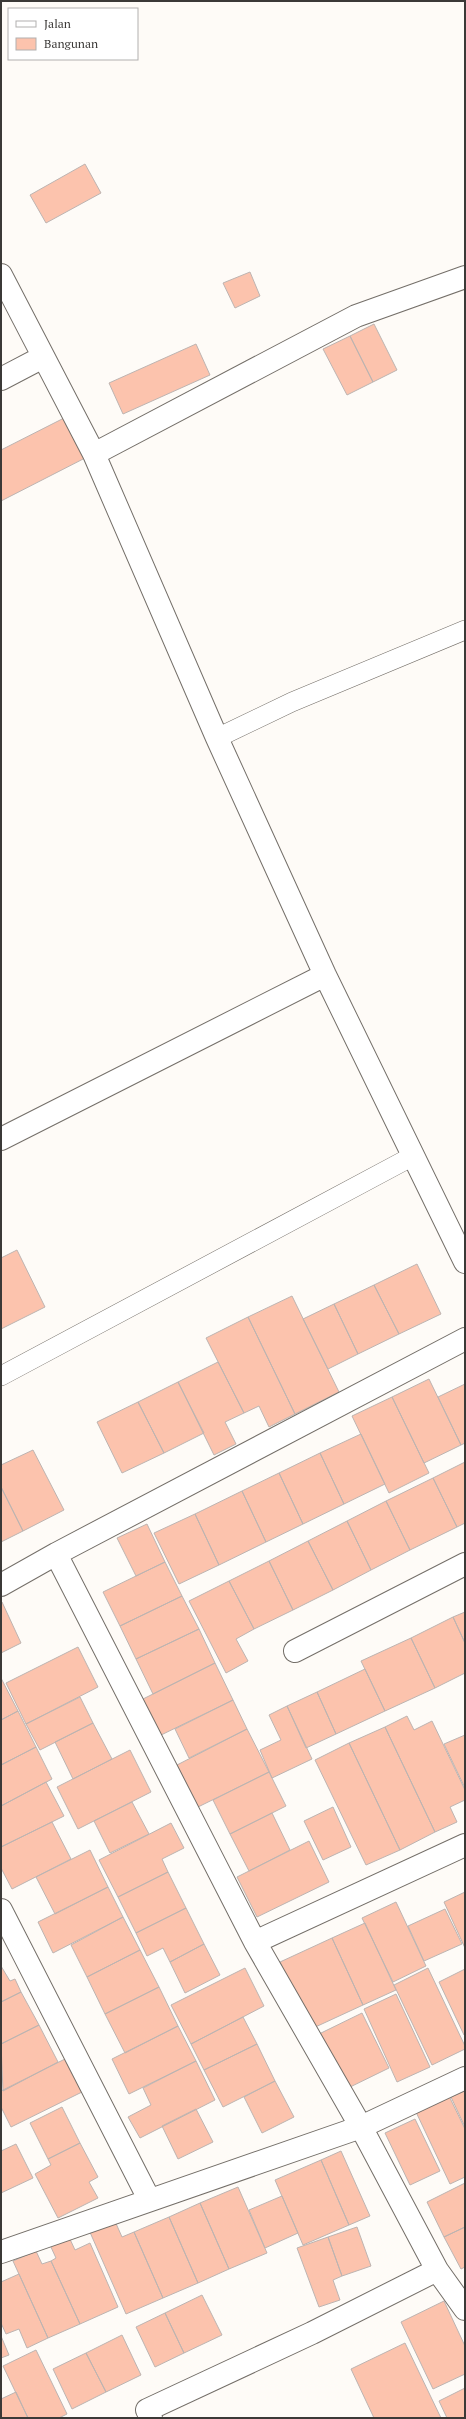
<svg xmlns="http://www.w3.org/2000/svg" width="466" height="2419" font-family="'PT Serif',serif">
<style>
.building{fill:#fcc3ad;stroke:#bdb4b1}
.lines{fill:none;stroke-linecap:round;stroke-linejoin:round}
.lane-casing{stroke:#746f69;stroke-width:20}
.street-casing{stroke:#746f69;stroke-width:24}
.lane{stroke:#fff;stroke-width:19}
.street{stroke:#fff;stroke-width:22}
</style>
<rect width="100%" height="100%" fill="#fefbf7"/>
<path class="building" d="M85,164L101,193L46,223L30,195Z
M250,272L260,296L235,308L223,283Z
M374,324L397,370L373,382L350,336Z
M350,336L373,382L347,395L323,349Z
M196,344L210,375L123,414L109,383Z
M68,416L89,456L1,501V450Z
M17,1250L45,1307L1,1329V1258Z
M417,1264L441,1314L399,1334L374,1285Z
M374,1285L399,1334L358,1354L334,1304Z
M292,1296L339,1392L295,1414L248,1317Z
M334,1304L358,1354L328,1369L303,1319Z
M248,1317L295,1414L269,1427L259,1406L244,1413L206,1338Z
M218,1362L244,1413L225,1422L236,1444L214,1455L178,1382Z
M429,1379L461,1445L424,1463L392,1397Z
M178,1382L204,1433L164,1453L138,1402Z
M465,1384V1443L461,1445L438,1397Z
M392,1397L429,1473L389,1493L352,1416Z
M138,1402L164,1453L122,1473L97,1422Z
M361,1434L385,1484L344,1504L320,1453Z
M33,1450L64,1510L23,1531L1,1487V1465Z
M320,1453L344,1504L303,1524L279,1473Z
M465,1462V1523L457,1527L433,1478Z
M279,1473L303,1524L266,1542L242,1491Z
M433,1478L457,1527L410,1550L386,1501Z
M1,1487L23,1531L1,1542Z
M242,1491L266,1542L219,1565L195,1514Z
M386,1501L410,1550L371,1570L347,1521Z
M195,1514L219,1565L179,1584L154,1533Z
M347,1521L371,1570L333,1590L308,1541Z
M147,1524L165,1562L136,1576L117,1538Z
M308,1541L333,1590L293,1610L269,1561Z
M269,1561L293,1610L254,1629L229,1581Z
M165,1562L182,1596L120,1626L103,1592Z
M229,1581L254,1629L236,1639L248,1661L226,1673L189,1601Z
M182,1596L199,1629L136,1659L120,1626Z
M2,1602L21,1643L1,1653V1603Z
M465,1612V1643L453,1617Z
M453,1617L465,1643V1673L435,1688L411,1638Z
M199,1629L215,1663L153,1694L136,1659Z
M411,1638L435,1688L385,1711L361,1661Z
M78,1647L98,1687L26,1724L6,1683Z
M215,1663L233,1700L159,1736L141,1700Z
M365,1669L385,1711L336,1734L317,1692Z
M1,1678L18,1711L1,1720Z
M317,1692L336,1734L306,1748L287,1706Z
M80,1697L93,1723L40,1750L26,1724Z
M233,1700L247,1729L189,1758L175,1729Z
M287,1706L312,1759L272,1778L260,1750L281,1740L269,1715Z
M18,1711L36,1747L1,1765V1720Z
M407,1716L414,1730L432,1721L465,1790V1800L450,1807L457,1822L435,1832L385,1727Z
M93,1723L112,1759L73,1779L55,1742Z
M385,1727L435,1832L400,1850L349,1743Z
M247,1729L269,1772L198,1807L177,1765Z
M465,1735V1788L444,1744Z
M349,1743L400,1850L366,1865L315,1760Z
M36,1747L52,1779L1,1806V1765Z
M130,1750L151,1792L78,1829L57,1787Z
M269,1772L286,1806L230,1834L213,1800Z
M46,1782L64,1816L1,1847V1806Z
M132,1802L149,1834L110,1853L94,1821Z
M333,1807L351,1847L323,1860L304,1821Z
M272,1813L290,1850L249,1871L230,1834Z
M52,1822L71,1859L12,1889L1,1868V1847Z
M171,1823L184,1848L162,1859L168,1872L118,1897L99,1860Z
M309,1841L329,1882L257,1917L237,1877Z
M90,1850L108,1887L55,1914L36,1877Z
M168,1872L186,1908L136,1933L118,1897Z
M108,1887L123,1917L53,1953L38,1922Z
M465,1892V1948L444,1902Z
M396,1902L426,1966L393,1982L362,1918Z
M186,1908L204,1944L170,1962L163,1948L147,1956L136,1933Z
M445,1909L462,1944L424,1961L408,1926Z
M123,1917L140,1950L87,1977L71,1945Z
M365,1923L396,1990L363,2005L332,1938Z
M332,1938L363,2005L311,2029L280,1962Z
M204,1944L220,1975L185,1993L170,1962Z
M140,1950L159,1987L105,2014L87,1977Z
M1,1966L10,1981L15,1979L21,1992L1,2002Z
M245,1968L264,2006L191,2044L171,2005Z
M428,1968L465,2046V2049L432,2065L394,1985Z
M465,1969V2035H464L439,1982Z
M159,1987L178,2026L125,2053L105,2014Z
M21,1992L39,2025L1,2044V2002Z
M396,1994L430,2067L397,2082L364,2009Z
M362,2013L389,2068L346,2089L319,2034Z
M243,2017L257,2044L204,2070L191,2044Z
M39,2025L58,2062L3,2091L1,2044Z
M178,2026L196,2061L129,2094L112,2059Z
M257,2044L275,2081L223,2107L204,2070Z
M65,2059L82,2092L11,2127L1,2107V2091Z
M196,2061L215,2100L140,2138L128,2117L151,2105L143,2088Z
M275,2081L294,2117L262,2133L244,2097Z
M465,2091V2127L451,2097Z
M449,2096L465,2129V2177L450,2184L416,2112Z
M62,2107L80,2143L48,2159L30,2123Z
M196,2109L213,2142L178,2159L162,2126Z
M415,2119L440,2171L410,2185L385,2133Z
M80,2143L98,2177L89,2182L98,2198L58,2218L35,2174L51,2165L48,2159Z
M16,2144L33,2178L1,2193V2151Z
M341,2151L370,2216L349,2225L321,2160Z
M321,2160L349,2225L303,2245L275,2180Z
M465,2183V2227L444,2237L427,2202Z
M238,2187L267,2253L229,2269L200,2203Z
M282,2196L298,2233L265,2248L249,2210Z
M200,2203L229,2269L198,2283L169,2217Z
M169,2217L198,2283L163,2298L134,2232Z
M114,2219L122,2237L134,2232L163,2298L126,2314L89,2230Z
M357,2227L371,2266L342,2276L328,2237Z
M465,2227V2267L461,2269L444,2237Z
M69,2237L75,2250L90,2243L118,2307L80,2324L51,2261L56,2258L50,2245Z
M328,2237L342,2276L333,2280L340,2300L319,2307L297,2248Z
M36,2251L42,2264L51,2261L80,2324L48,2338L13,2261Z
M19,2274L48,2338L27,2348L19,2329L6,2334L1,2323V2282Z
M202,2295L222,2335L184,2353L165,2313Z
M444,2301L465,2346V2374L433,2389L401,2322Z
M165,2313L184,2353L155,2367L136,2327Z
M122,2335L141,2375L106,2392L86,2353Z
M1,2336L9,2355L1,2358Z
M405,2343L441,2418H374L351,2369Z
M36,2350L67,2414L59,2418H28L3,2366Z
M86,2353L106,2392L72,2409L53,2369Z
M465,2388V2418H447L439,2401Z
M16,2392L28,2418H1V2399Z"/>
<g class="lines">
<defs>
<path id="lane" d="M217,738L292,702L465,630
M1,1376L413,1156"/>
<path id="street" d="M1,275L94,454L217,738L325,975L465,1262
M1,379L43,357
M94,454L356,316L465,277
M1,1139L325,975
M56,1554L255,1942L361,2127L437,2270L465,2309
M1,1585L56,1554L465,1339
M295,1651L465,1564
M1,1910L149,2199
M255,1942L465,1845
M1,2252L361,2127L465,2078
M151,2418L147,2410L312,2333L437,2270"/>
</defs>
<use href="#lane" class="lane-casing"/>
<use href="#street" class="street-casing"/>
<use href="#lane" class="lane"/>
<use href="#street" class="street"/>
</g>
<rect width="466" height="2419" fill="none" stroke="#3b3937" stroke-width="4"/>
<rect x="8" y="8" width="130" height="52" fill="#ffffff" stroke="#b1b0af"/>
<rect x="16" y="21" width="20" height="6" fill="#ffffff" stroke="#b1b0af"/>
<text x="44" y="28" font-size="12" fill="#3b3937">Jalan</text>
<rect x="16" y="38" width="20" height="12" fill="#fcc3ad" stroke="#b1b0af"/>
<text x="44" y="48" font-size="12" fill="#3b3937">Bangunan</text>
</svg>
